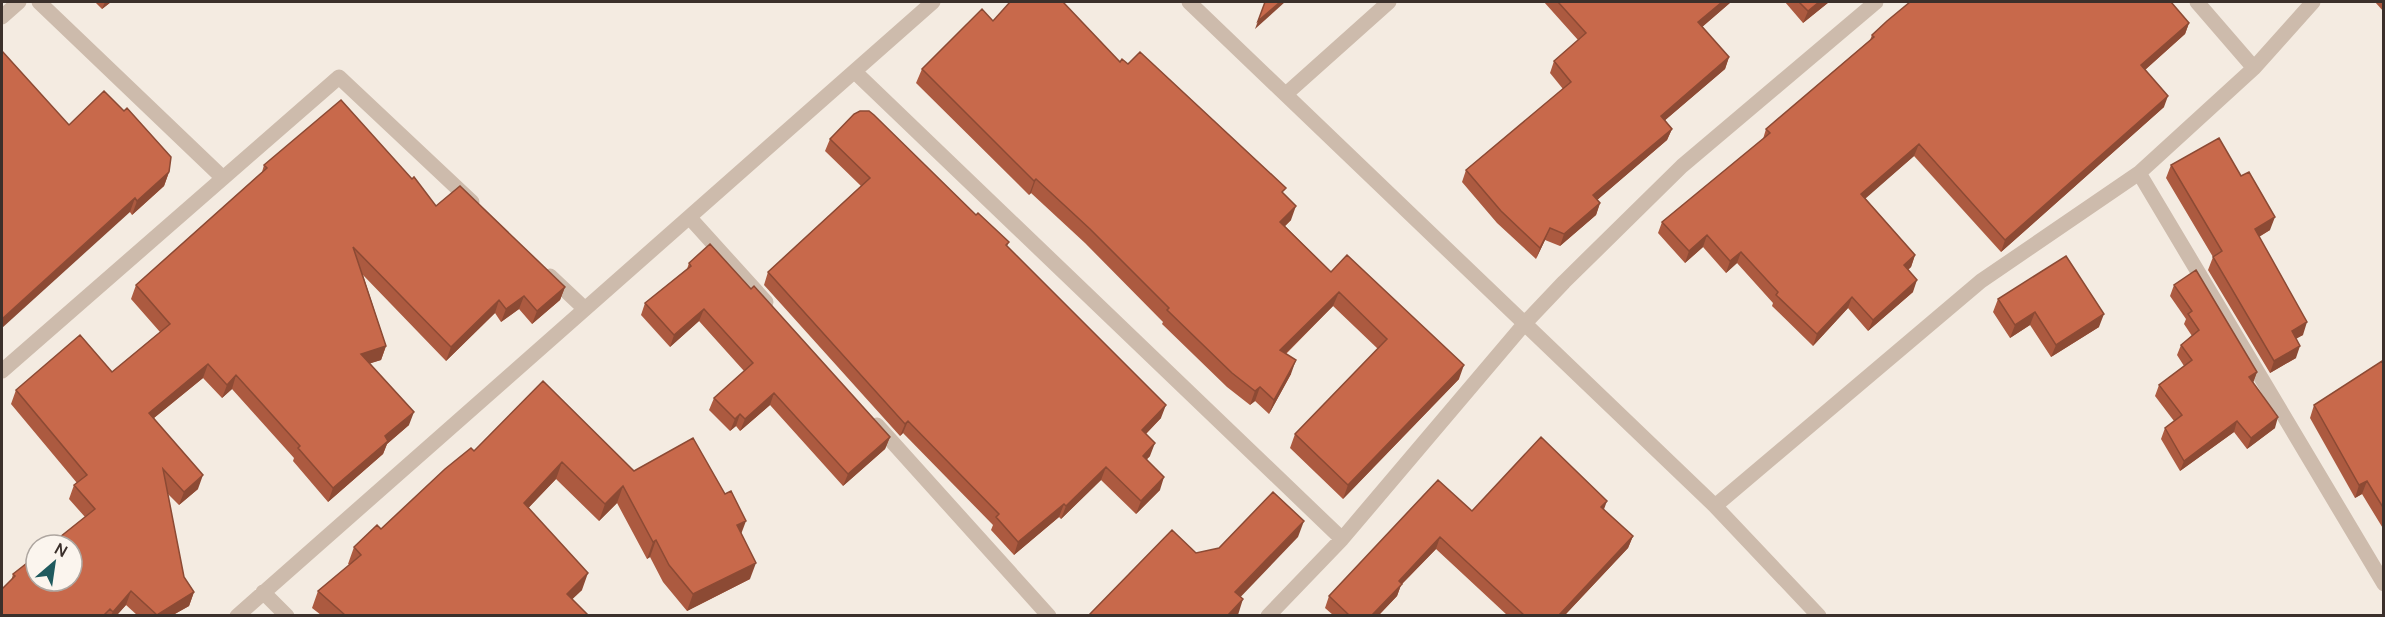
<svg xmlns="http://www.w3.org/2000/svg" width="2385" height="617" font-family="Manrope,sans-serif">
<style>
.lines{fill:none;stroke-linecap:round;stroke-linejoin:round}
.minor{stroke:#cdbbac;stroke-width:15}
.wall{fill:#ac5a40}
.shaded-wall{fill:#8c4a34}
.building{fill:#c8694b;stroke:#8c4a34;stroke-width:1.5}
</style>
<rect width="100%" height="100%" fill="#f4ebe1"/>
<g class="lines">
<path class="minor" d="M39,2L223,178
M1189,2L1715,506L1819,616
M2197,2L2254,68
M2,17L19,2
M855,72L1342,539
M1286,94L1389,2
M2139,173L2384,584
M690,218L766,302
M550,276L585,309
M2,371L339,77L472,202
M877,425L1049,616
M1715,506L1981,281L2139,173L2254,68L2313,2
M263,592L287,616
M237,616L933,2
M1268,616L1342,539L1525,323L1564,282L1682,166L1876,2"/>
</g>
<path class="wall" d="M95,2H111L102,9Z
M1544,2H1731L1702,27L1729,57L1725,69L1665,120L1672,129L1667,140L1597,200L1600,203L1596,215L1560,246L1545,240L1536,259L1497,223L1462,182L1466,170L1563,89L1550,73L1554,61L1578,40Z
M1785,2H1829L1803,23Z
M2375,2H2384V12Z
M993,21L1128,64L1283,194L1291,220L1285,226L1331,272L1459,379L1343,499L1290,448L1295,434L1378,349L1333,306L1286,354L1291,374L1269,414L1255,401L1250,405L1227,387L1162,324L1163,322L1085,243L1031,193L1029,195L916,83L922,69Z
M2189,23L2185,34L2145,70L2164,107L2001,252L1914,156L1865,198L1915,255L1911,267L1908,270L1913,292L1868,331L1848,308L1813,346L1772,306L1773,303L1737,263L1726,273L1703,247L1685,263L1658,233L1662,222L1763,139L1766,129L1870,40L1872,35Z
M69,125L169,172L164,186L132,215Z
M830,139L976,215L1009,242L1007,246L1161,418L1146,434L1150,456L1147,459L1160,490L1136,514L1101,480L1061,519L1059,517L1014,555L991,530L993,525L903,433L900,436L764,285L768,272L861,186L825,151Z
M264,165L436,206L565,287L560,300L532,324L519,309L501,322L495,313L446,361L363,275L386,346L381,360L370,363L409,425L387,444L383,454L328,502L293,461L294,458L232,389L222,398L203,378L154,418L198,489L179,505L167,493L184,577L194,592L189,606L173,615H137L126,605L117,615H2L13,574L85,517L69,499L74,485L77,483L11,404L16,390L112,372L160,332L131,299L136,285L262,172Z
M2171,165L2270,230L2259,237L2303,335L2296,338V358L2270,373L2208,270L2213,257L2166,178Z
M689,263L751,289L890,437L885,449L843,486L770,405L740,431L736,426L730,431L709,410L714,398L744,371L699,321L670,347L641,315L645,303L687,269Z
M2174,285L2257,372L2253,382L2275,428L2247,449L2234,432L2180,471L2161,439L2165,428L2174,421L2155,396L2159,385L2184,366L2177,355L2181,345L2192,336L2184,324L2186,319L2170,296Z
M1998,299L2099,327L2051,357L2030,325L2010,338L1993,312Z
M2384,364V530L2362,494L2355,498L2310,418L2314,405Z
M474,451L634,471L741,534L750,579L687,611L663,582L650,557L647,559L617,503L599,521L556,479L528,508L582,590L572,599L588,615H321L312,608L318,591L350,565L348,564L354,547L381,529Z
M1604,510L1633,536L1628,548L1565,615H1507L1436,549L1401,585L1397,596L1379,615H1333L1325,608L1329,596L1472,511Z"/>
<path class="shaded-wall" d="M105,2H111L102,9Z
M1280,2H1285L1255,29L1258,21Z
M1722,2H1731L1694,34L1698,22Z
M1819,2H1829L1803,23L1808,11Z
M2189,23L2185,34L2137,77L2141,65Z
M1729,57L1725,69L1656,128L1661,116Z
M2168,96L2164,107L2001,252L2005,240Z
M1672,129L1667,140L1589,207L1593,195Z
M1919,144L1914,156L1857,206L1861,194Z
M169,172L164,186L132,215L137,201Z
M1036,179L1031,193L1029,195L1034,181Z
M135,198L130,212L2,328V319Z
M1600,203L1596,215L1560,246L1564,234Z
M1296,206L1291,220L1275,236L1280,222Z
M2275,217L2270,230L2250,242L2255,229Z
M1550,228L1545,240L1536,259L1540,248Z
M1707,235L1703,247L1685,263L1689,251Z
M1741,252L1737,263L1726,273L1730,261Z
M1915,255L1911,267L1899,277L1904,265Z
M1917,280L1913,292L1868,331L1873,320Z
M565,287L560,300L532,324L537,311Z
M1339,292L1333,306L1275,364L1280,350Z
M524,296L519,309L501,322L506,309Z
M1852,297L1848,308L1813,346L1817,334Z
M499,300L495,313L446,361L451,347Z
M704,309L699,321L670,347L674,335Z
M2035,312L2030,325L2010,338L2015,325Z
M2104,314L2099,327L2051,357L2056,345Z
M2307,322L2303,335L2287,344L2292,331Z
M386,346L381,360L356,368L361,354Z
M2300,346L2296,358L2270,373L2274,361Z
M1296,360L1291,374L1269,414L1274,400Z
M208,364L203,378L144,426L149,413Z
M1464,365L1459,379L1343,499L1348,485Z
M2257,372L2253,383L2249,377Z
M236,375L232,389L222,398L227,385Z
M1260,387L1255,401L1250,405L1255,391Z
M774,393L770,405L740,431L745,419Z
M1166,405L1161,418L1137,443L1142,430Z
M414,412L409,425L387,444L383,454L328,502L333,488L385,436Z
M740,414L736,426L730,431L735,419Z
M2278,417L2275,428L2247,449L2251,438Z
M908,421L903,433L900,436L905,424Z
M2237,421L2234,432L2180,471L2184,461Z
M890,437L885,449L843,486L848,474Z
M1155,443L1150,456L1138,468L1143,456Z
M562,462L556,479L518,519L524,503Z
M1106,467L1101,480L1061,519L1066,506Z
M203,475L198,489L179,505L184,492Z
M1164,477L1160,490L1136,514L1141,501Z
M2367,481L2362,494L2355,498L2359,485Z
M623,486L617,503L599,521L605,504Z
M1607,501L1603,512L1601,507Z
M1064,504L1059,517L1014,555L1018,542Z
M746,521L740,537L737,525Z
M1304,521L1298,537L1230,608L1235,592Z
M1633,536L1628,548L1565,615H1559Z
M1440,537L1436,549L1401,585L1397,596L1379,615H1372L1399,581Z
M656,540L650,557L647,559L653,542Z
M756,563L750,579L687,611L693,594Z
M588,573L582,590L561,610L567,594Z
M131,591L126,605L117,615H111L113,612Z
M194,592L189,606L173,615H157Z
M1243,599L1238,615H1228Z"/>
<path class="building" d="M1010,2H1063L1120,62L1122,59L1128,64L1140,52L1286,188L1282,192L1296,206L1280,222L1331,272L1347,255L1464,365L1348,485L1295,434L1387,339L1339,292L1280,350L1296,360L1274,400L1260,387L1255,391L1232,373L1167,310L1169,308L1090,229L1036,179L1034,181L922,69L982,9L993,21Z
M1265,2H1280L1258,21Z
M1558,2H1722L1698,22L1729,57L1661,116L1672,129L1593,195L1600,203L1564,234L1550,228L1540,248L1501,211L1466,170L1571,82L1554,61L1586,33Z
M1799,2H1819L1808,11Z
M1910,2H2171L2189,23L2141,65L2168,96L2005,240L1919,144L1861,194L1915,255L1904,265L1917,280L1873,320L1852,297L1817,334L1776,295L1778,292L1741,252L1730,261L1707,235L1689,251L1662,222L1770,133L1766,129L1874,37L1872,35L1887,21Z
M2,51L69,125L104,91L124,111L127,108L171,157L169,172L137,201L135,198L2,319Z
M341,100L412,179L414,177L436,206L460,186L565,287L537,311L524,296L506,309L499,300L451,347L353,247L386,346L361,354L414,412L385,436L388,441L333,488L298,448L300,446L236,375L227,385L208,364L149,413L203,475L184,492L163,469L184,577L194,592L157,615L131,591L113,612L110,609L104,615H2V589L15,576L13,574L36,556V581H72V545H50L95,509L74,485L87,475L16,390L80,335L112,372L170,324L136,285L267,168L264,165Z
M860,111H869L874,115L976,215L978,213L1009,242L1006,245L1166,405L1142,430L1155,443L1143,456L1164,477L1141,501L1106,467L1066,506L1064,504L1018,542L996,517L999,514L908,421L905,424L768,272L870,178L830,139L854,114Z
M2219,138L2241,176L2249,172L2275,217L2255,229L2307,322L2292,331L2300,346L2274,361L2213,257L2222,251L2171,165Z
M710,244L751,289L754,286L890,437L848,474L774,393L745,419L740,414L735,419L714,398L753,363L704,309L674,335L645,303L691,266L689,263Z
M2066,256L2104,314L2056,345L2035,312L2015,325L1998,299Z
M2196,270L2257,372L2249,377L2278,417L2251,438L2237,421L2184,461L2165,428L2182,415L2159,385L2192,360L2181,345L2199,330L2188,314L2192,311L2174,285Z
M2382,361L2384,364V509L2367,481L2359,485L2314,405Z
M543,381L634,471L693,438L725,494L731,491L746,521L737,525L756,563L693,594L669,565L656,540L653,542L623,486L605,504L562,462L524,503L588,573L567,594L588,615H345L318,591L361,555L354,547L377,525L381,529L445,469L471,448L474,451Z
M1541,437L1607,501L1601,507L1633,536L1559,615H1524L1440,537L1399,581L1402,584L1372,615H1349L1329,596L1438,480L1472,511Z
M1273,492L1304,521L1235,592L1243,599L1228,615H1091L1090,614L1172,530L1196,553L1219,548Z"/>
<rect width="2385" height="617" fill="none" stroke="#3b302b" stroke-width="6"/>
<g transform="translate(54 563) rotate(29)"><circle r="28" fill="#fbf5ee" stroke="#aea6a0" stroke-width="1.5"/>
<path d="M0-4.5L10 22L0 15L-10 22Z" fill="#1f5a5e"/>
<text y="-9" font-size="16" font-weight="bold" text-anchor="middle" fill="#3b302b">N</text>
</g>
</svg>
